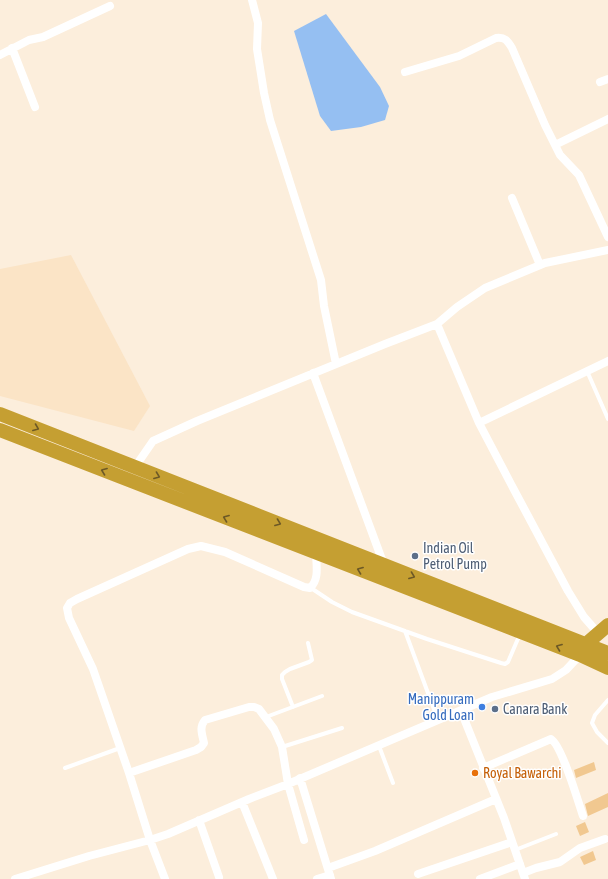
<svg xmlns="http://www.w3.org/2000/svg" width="608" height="879" font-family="'Asap Condensed',sans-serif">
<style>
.built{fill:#fbe4c6}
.water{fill:#95bff2}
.building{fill:#f1c890}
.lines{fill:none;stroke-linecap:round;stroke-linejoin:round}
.lane{stroke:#fff;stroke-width:4}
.street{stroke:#fff;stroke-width:8}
.highway{stroke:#c59f32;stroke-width:14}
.oneway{stroke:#6d5926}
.service-dot{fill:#5c6f8a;stroke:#fff;stroke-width:1.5}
.shop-dot{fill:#3f7fe0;stroke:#fff;stroke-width:1.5}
.food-dot{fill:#e8710a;stroke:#fff;stroke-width:1.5}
.labels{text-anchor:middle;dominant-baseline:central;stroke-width:3;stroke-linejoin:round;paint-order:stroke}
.service-label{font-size:14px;fill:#4e5e75;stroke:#fff;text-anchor:start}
.shop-label{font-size:14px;fill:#366cbe;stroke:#fff;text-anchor:end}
.food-label{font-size:14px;fill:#c56008;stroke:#fff;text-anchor:start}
</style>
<rect width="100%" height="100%" fill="#fceedc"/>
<path class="built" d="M71,255L150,406L134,431L0,396V269Z"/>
<path class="water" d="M326,14L380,87L389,106L385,120L361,127L331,131L320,116L294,31Z"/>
<path class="building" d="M594,762L596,770L576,778L574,770Z
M608,793V807L588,816L585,804Z
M585,822L589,832L580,836L576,826Z
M593,851L596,860L584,865L580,857Z"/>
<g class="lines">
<path class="lane" d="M587,371L608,419
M311,588L332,602L352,612L427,639L501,663L505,664L508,662L520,634
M405,631L438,720
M608,700L595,715L592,723L597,732L608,743
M293,707L282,679V675L285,672L290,669L309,662L312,660L308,643
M266,717L322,696
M379,746L393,783
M282,747L342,728
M65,768L120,748
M515,850L556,834"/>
<path class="street" d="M252,0L258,23L257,49L264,93L270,120L321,280L324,306L336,364
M12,48L35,107
M0,55L29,40L43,37L110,6
M405,72L459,56L496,38C505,37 507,40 512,48L545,125L560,155L579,175L608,237
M600,82L608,79
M555,145L608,119
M512,198L540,265
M437,324L479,423L511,484L568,591L584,617L598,633
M313,373L384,565
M479,423L608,361
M135,467L153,441L197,421L385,344L437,324L457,307L485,288L545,263L608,250
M461,711L504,818L525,879
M483,768L551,739C562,746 578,801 583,816
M129,773L196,750L201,747L204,743C202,734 199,727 205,720L249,707H254L259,709L274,729L282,747L288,784L304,840
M300,778L331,879
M242,802L273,879
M199,820L219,877
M328,868L375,851L496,799
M523,873L536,868L560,862L580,848L605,839
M418,874L512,842
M15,879L89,856L150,840L168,834L249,799L288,784L492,697L552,679L566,670L580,655
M165,879L150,840L129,773L93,669L69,618L67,608L70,603L77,599L188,549L201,546L225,552L304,587L310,588C320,579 316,564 316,553
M317,879L330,875
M480,879L520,864"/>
<path class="highway" d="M0,414L608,653
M0,430L580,655L608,668
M582,651L586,644L608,625"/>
</g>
<defs><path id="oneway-chevron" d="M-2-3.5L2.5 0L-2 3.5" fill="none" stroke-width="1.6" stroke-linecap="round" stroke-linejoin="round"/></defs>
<g class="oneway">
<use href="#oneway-chevron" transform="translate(36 428) rotate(22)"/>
<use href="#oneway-chevron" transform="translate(104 471) rotate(-159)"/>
<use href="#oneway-chevron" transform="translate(157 476) rotate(21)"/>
<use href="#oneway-chevron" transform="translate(226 518) rotate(-159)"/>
<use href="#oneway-chevron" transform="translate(278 523) rotate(21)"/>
<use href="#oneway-chevron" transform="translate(360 570) rotate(-159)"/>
<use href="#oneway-chevron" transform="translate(412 576) rotate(21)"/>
<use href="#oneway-chevron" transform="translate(559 647) rotate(-159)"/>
</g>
<g class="service-dot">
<circle cx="415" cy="556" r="4"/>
<circle cx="495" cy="709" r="4"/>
</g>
<circle class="shop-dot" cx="482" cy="707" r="4"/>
<circle class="food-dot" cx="475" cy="773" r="4"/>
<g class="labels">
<g class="service-label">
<text x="423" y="548">Indian Oil<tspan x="423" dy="16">Petrol Pump</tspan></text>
<text x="503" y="709">Canara Bank</text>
</g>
<g class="shop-label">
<text x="474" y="699">Manippuram<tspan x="474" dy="16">Gold Loan</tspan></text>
</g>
<g class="food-label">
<text x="483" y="773">Royal Bawarchi</text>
</g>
</g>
</svg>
